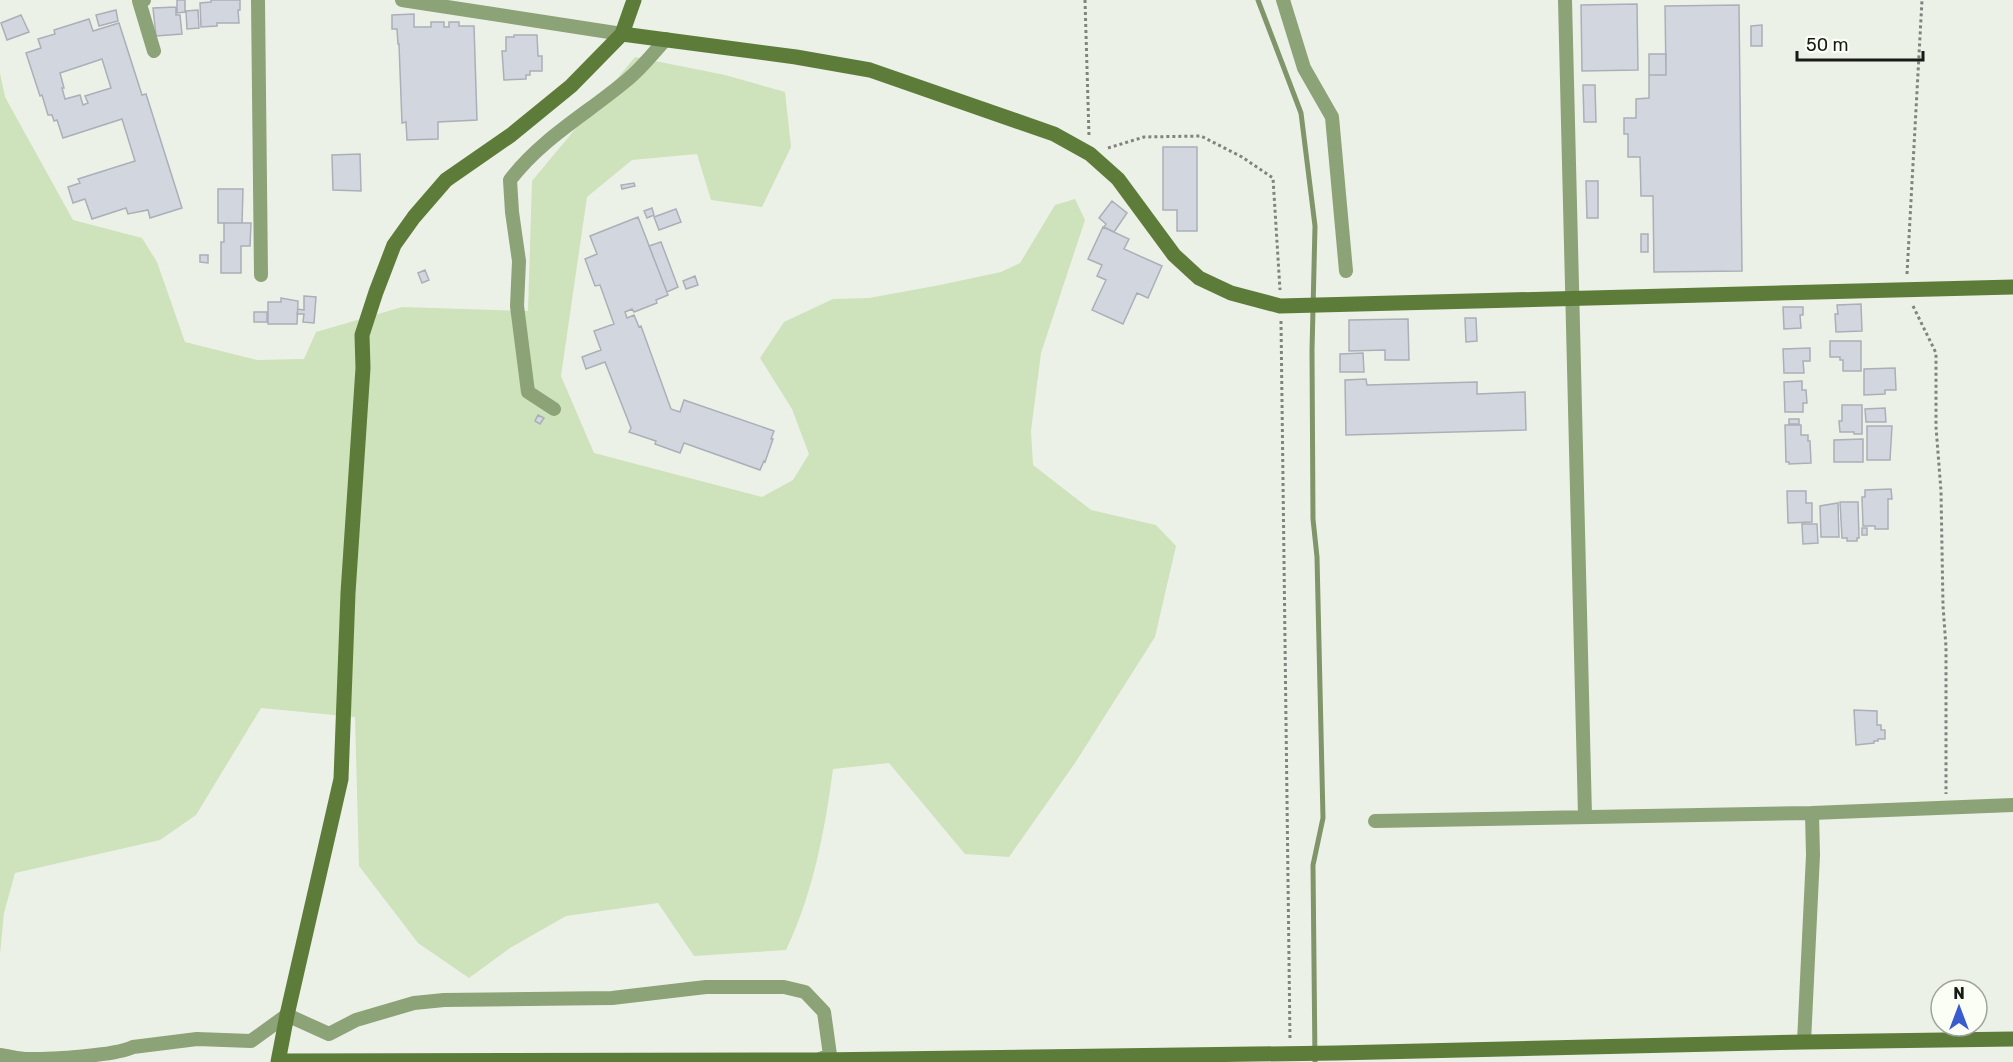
<svg xmlns="http://www.w3.org/2000/svg" width="2013" height="1062" font-family="Rubik,sans-serif">
<style>
.green{fill:#cee2bb}
.lines{fill:none;stroke-linecap:round;stroke-linejoin:round}
.stream{stroke:#80956a;stroke-width:5}
.building{fill:#d2d6df;stroke:#abafb7;stroke-width:1.5;fill-rule:evenodd}
.path{stroke:#81847e;stroke-width:3;stroke-dasharray:3 3;stroke-linecap:butt}
.street{stroke:#8ca277;stroke-width:14}
.secondary{stroke:#5d7c3a;stroke-width:15}
</style>
<rect width="100%" height="100%" fill="#ecf1e8"/>
<path class="green" d="M635,57L725,75L785,92L791,147L762,207L711,200L697,154L632,160L587,197L561,376L594,453L762,497L793,480L809,454L792,409L760,358L784,322L833,299L869,298L940,285L1001,272L1020,263L1055,205L1075,199L1085,220L1041,353L1031,431L1033,465L1091,510L1156,525L1176,546L1155,637L1075,763L1009,857L965,854L889,763L833,769C825,830 813,894 786,950L694,956L658,903L566,916L510,948L469,978L418,943L359,866L355,717L261,708L196,815L160,840L15,873L4,913L0,954V73L5,97L73,220L142,238L157,262L185,342L257,360L304,359L316,332L402,307L528,311L532,181Z"/>
<g class="lines">
<path class="stream" d="M1258,0L1301,113L1315,226L1312,351L1313,519L1317,557L1323,818L1313,865L1315,1062"/>
</g>
<path class="building" d="M177,0H185V12L177,13Z
M211,0H240V10H238L239,23H217V26L201,27L200,3L211,2Z
M1637,4L1638,70L1582,71L1581,5Z
M1739,5L1742,271L1654,272L1653,196H1641L1640,157H1628V134H1624V118H1636V99L1649,98V75H1666L1665,6Z
M176,7V15H180L182,34L156,36L153,8Z
M116,10L118,21L99,26L96,15Z
M198,10L199,28L187,29L186,11Z
M414,14V27H431V22H444V27H449V22H459V26H474L477,120L438,122V139L407,140L406,122L402,123L399,44H398L397,29H392V15Z
M21,15L29,32L7,40L1,23Z
M89,19L93,31L119,23L142,95L146,94L182,208L150,218L148,210L128,214L126,208L92,219L85,199L73,203L68,187L80,183L78,179L135,161L122,119L63,138L57,120L54,121L52,115H48L42,95L40,96L26,53L41,48L38,39L55,34L54,30ZM102,59L111,88L85,96L88,103L83,105L80,95L65,99L62,88H64L60,73Z
M1762,25V46H1751V26Z
M514,35H537L538,56H542V71H530V75H526V79L504,80L502,51H506V37H514Z
M1649,54H1666V75H1649Z
M1583,85H1595L1596,122H1584Z
M1163,147H1197V231H1177V210H1163Z
M360,154L361,191L333,190L332,155Z
M1586,181H1598V218H1587Z
M634,183L635,186L622,189L621,185Z
M218,189H243L242,223H218Z
M1112,201L1127,213L1114,232L1104,227L1106,224L1099,218Z
M652,208L654,215L647,218L644,211Z
M676,209L681,222L659,230L654,217Z
M638,217L668,295L656,300L657,303L634,312L632,309L625,312L627,318L634,315L639,327L641,326L671,409L680,412L684,400L774,431L771,439H773L765,462L764,461L760,470L684,443L680,453L655,444L656,441L629,432L631,428L605,362L586,369L582,357L601,350L594,331L614,324L600,285L595,286L585,259L597,254L590,236Z
M224,223H251L250,246H241V273H221V242H224Z
M1103,227L1129,239L1124,249L1162,266L1148,298L1137,293L1123,324L1092,310L1106,280L1097,276L1102,265L1088,259Z
M1641,234H1648V252H1641Z
M661,242L678,287L667,292L649,246Z
M200,255H208V263L200,262Z
M425,270L429,280L422,283L418,273Z
M695,276L698,285L686,289L683,281Z
M304,296L316,297L314,323L303,322L304,314H297L298,309L304,310Z
M281,298L298,301L297,324H268V302H281Z
M1861,304L1862,331L1836,332L1835,314H1838L1837,305Z
M1783,307H1803V315H1800L1801,328L1784,329Z
M254,312H267V322H254Z
M1465,318H1476L1477,341L1466,342Z
M1408,319L1409,360H1385V350L1349,351V320Z
M1830,341H1861V371H1843V360H1840V357H1830Z
M1810,348V361H1803L1804,373H1784L1783,349Z
M1363,353L1364,372H1340V354Z
M1895,368L1896,390H1885V394L1864,395V369Z
M1366,379L1367,385L1477,382V394L1525,392L1526,430L1346,435L1345,380Z
M1802,381V390H1806L1807,403H1803V412H1785L1784,382Z
M1842,405H1862V434H1854V432H1840L1839,421H1842Z
M1885,408L1886,422H1866L1865,409Z
M538,415L544,418L540,424L535,421Z
M1789,419H1799V424H1789Z
M1785,425H1801V435H1808V441H1810L1811,463L1789,464V462H1786Z
M1867,426H1892L1890,460H1867Z
M1863,439V462H1834V440Z
M1891,489L1892,499H1888V529H1875V526H1863L1862,497H1865V490Z
M1787,491H1806V503H1812V522L1788,523Z
M1840,502H1858L1859,538H1857V541H1847V538H1842Z
M1838,503L1839,537H1821L1820,506Z
M1802,524H1817L1818,543L1803,544Z
M1862,528H1867V535H1862Z
M1854,710L1877,711V725H1881V730H1885V739H1878V741H1874V743L1856,745Z"/>
<g class="lines">
<path class="path" d="M1085,0L1089,136
M1108,148L1144,137L1201,136L1242,157L1273,178L1280,290
M1907,274L1922,0
M1913,306L1936,353V427L1941,491L1943,606L1946,647V794
M1281,321L1290,1040"/>
<path class="street" d="M144,0L139,1L154,51
M258,0L261,275
M402,0L622,34
M1283,0L1304,68L1332,117L1346,271
M1565,0L1585,816
M554,409L528,392L517,306L519,261L512,212L510,180C542,138 588,113 627,80C642,68 654,52 666,39
M1375,821L1812,813L2013,805
M1804,1042L1813,855L1812,813
M0,1055C9,1056 19,1059 28,1059C50,1059 115,1056 133,1047L197,1039L251,1041L287,1015L329,1034L356,1020L414,1003L444,1000L612,998L706,987H784L805,992L824,1012L830,1055L818,1060"/>
<path class="secondary" d="M622,34L796,57L870,70L1054,134L1090,154L1118,179L1174,255L1199,278L1231,293L1280,306L2013,287
M279,1061L818,1060L1336,1053L1804,1042L2013,1039
M278,1062L287,1015L341,779L348,593L363,368L362,335L376,292L394,245L414,217L446,180L511,135L571,86L622,34L634,0"/>
</g>
<g transform="translate(1959 1008)"><circle r="28" fill="#fafef5" stroke="#a0a39c" stroke-width="1.5"/>
<path d="M0-4.5L10 22L0 15L-10 22Z" fill="#395cce"/>
<text y="-9" font-size="16" font-weight="bold" text-anchor="middle" fill="#181a16">N</text>
</g>
<path d="M1797 51v9h126v-9" fill="none" stroke="#181a16" stroke-width="3"/>
<text x="1806" y="51" font-size="18" fill="#181a16" stroke="#fafef5" stroke-width="4.5" paint-order="stroke">50 m</text>
</svg>
